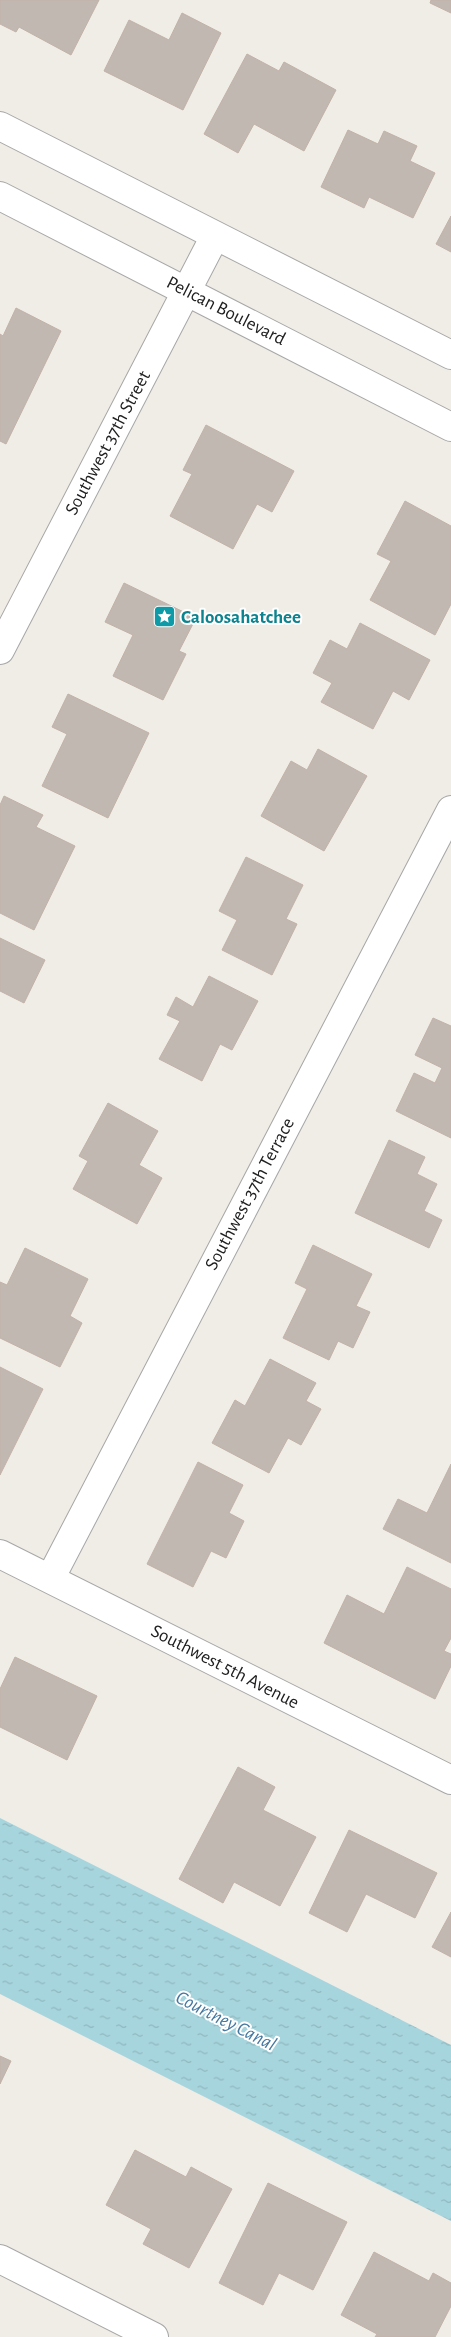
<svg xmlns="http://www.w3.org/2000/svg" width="451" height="2337" font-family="'Alegreya Sans',sans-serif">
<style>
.water{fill:url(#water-ripples)}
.building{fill:#c1b8b2;stroke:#c2b2a8}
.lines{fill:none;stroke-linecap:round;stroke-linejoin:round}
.minor-casing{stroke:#a7a7a7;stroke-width:30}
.minor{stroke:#fff;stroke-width:28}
.labels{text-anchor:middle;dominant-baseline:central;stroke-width:4;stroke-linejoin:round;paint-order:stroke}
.street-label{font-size:19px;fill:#202020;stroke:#fff}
.culture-label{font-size:19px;font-weight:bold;fill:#0d838f;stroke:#fff;text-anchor:start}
.water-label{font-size:20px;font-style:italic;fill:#4578a0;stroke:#fff}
</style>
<defs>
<pattern id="water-ripples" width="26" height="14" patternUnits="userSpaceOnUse" patternTransform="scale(1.25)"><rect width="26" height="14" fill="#a7d5de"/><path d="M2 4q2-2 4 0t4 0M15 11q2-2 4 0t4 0" fill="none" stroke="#8fb7be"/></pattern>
</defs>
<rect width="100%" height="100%" fill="#f0ece6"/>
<path class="water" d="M0,1818L451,2045V2221L0,1994Z"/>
<path class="building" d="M0,0H99L71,55L19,27L16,32L0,24Z
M431,0H451V13L430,3Z
M182,13L221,33L183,110L104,71L129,20L169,40Z
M247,54L279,71L284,62L336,90L304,151L254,124L238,153L204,134Z
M348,130L378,144L384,131L417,146L410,161L435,173L413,218L369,197L364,208L321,187Z
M451,216V252L436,244Z
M16,308L61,331L6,444L0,441V334L3,336Z
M206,425L294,471L272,512L257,504L233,549L170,516L192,474L183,470Z
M405,501L451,526V604L435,635L370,600L391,561L377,554Z
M124,583L196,618L179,651L186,654L163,700L113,676L133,635L105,622Z
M360,623L430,660L409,700L393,691L373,729L321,702L332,683L313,673L330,640L347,649Z
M68,694L149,733L108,818L42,786L67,734L52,727Z
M318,749L367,776L324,851L261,816L291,761L307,770Z
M4,796L43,815L36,827L75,846L34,930L0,913V805Z
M246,857L303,885L286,919L297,924L272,975L222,950L237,920L219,911Z
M0,938L45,960L24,1003L0,991Z
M209,976L258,1001L232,1050L220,1044L202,1081L159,1059L180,1021L167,1015L176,997L193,1007Z
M433,1018L451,1026V1138L396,1111L414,1073L435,1083L442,1068L415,1055Z
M108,1103L158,1131L139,1165L162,1178L137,1224L73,1189L88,1161L79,1156Z
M389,1140L425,1157L417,1174L437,1184L424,1211L442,1220L429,1248L355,1213Z
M313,1245L372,1274L356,1306L370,1312L353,1348L338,1341L329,1360L283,1338L307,1289L295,1283Z
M25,1248L88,1279L70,1316L82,1323L60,1367L0,1338V1282L7,1285Z
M270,1359L316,1383L306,1401L321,1409L301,1445L288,1438L269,1473L212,1443L235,1400L245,1406Z
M0,1367L43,1389L0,1475Z
M198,1462L243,1485L229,1513L244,1521L226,1558L211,1551L193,1587L147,1564Z
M451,1464V1563L383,1529L398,1499L427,1513Z
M407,1567L451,1589V1638L444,1651L451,1654V1666L435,1699L324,1643L347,1595L384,1614Z
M15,1657L97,1696L67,1760L0,1727V1689Z
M238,1767L275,1787L263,1810L316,1837L280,1906L234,1882L223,1903L179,1879Z
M349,1830L437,1873L415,1918L366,1894L347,1932L309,1913Z
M451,1912V1957L432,1947Z
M0,2056L11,2061L0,2084Z
M135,2150L186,2177L191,2167L232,2189L189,2268L143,2244L151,2229L106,2205Z
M268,2183L347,2222L313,2290L279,2273L263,2305L219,2283Z
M374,2252L429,2281L433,2273L451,2283V2306L435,2337H375L377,2334L341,2315Z"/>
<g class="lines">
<defs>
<path id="minor" d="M0,126L451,355
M0,196L451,427
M0,650L215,236
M0,1554L451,1780
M50,1579L451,810
M0,2259L154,2337"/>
</defs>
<use href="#minor" class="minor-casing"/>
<use href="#minor" class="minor"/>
</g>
<defs>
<symbol id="sight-square" viewBox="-11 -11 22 22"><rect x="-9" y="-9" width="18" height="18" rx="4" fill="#0f9aa8" stroke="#fff"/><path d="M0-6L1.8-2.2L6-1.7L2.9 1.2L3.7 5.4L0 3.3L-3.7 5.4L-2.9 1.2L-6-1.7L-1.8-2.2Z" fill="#fff"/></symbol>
</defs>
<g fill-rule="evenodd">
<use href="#sight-square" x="152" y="604" width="25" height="25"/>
</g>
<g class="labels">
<g class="street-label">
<text transform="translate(226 311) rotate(27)">Pelican Boulevard</text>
<text transform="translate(108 443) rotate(-62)">Southwest 37th Street</text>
<text transform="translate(250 1194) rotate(-62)">Southwest 37th Terrace</text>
<text transform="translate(225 1667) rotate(27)">Southwest 5th Avenue</text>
</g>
<g class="culture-label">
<text x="181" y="617">Caloosahatchee</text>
</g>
<g class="water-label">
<text transform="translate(226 2021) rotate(27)">Courtney Canal</text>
</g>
</g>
</svg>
